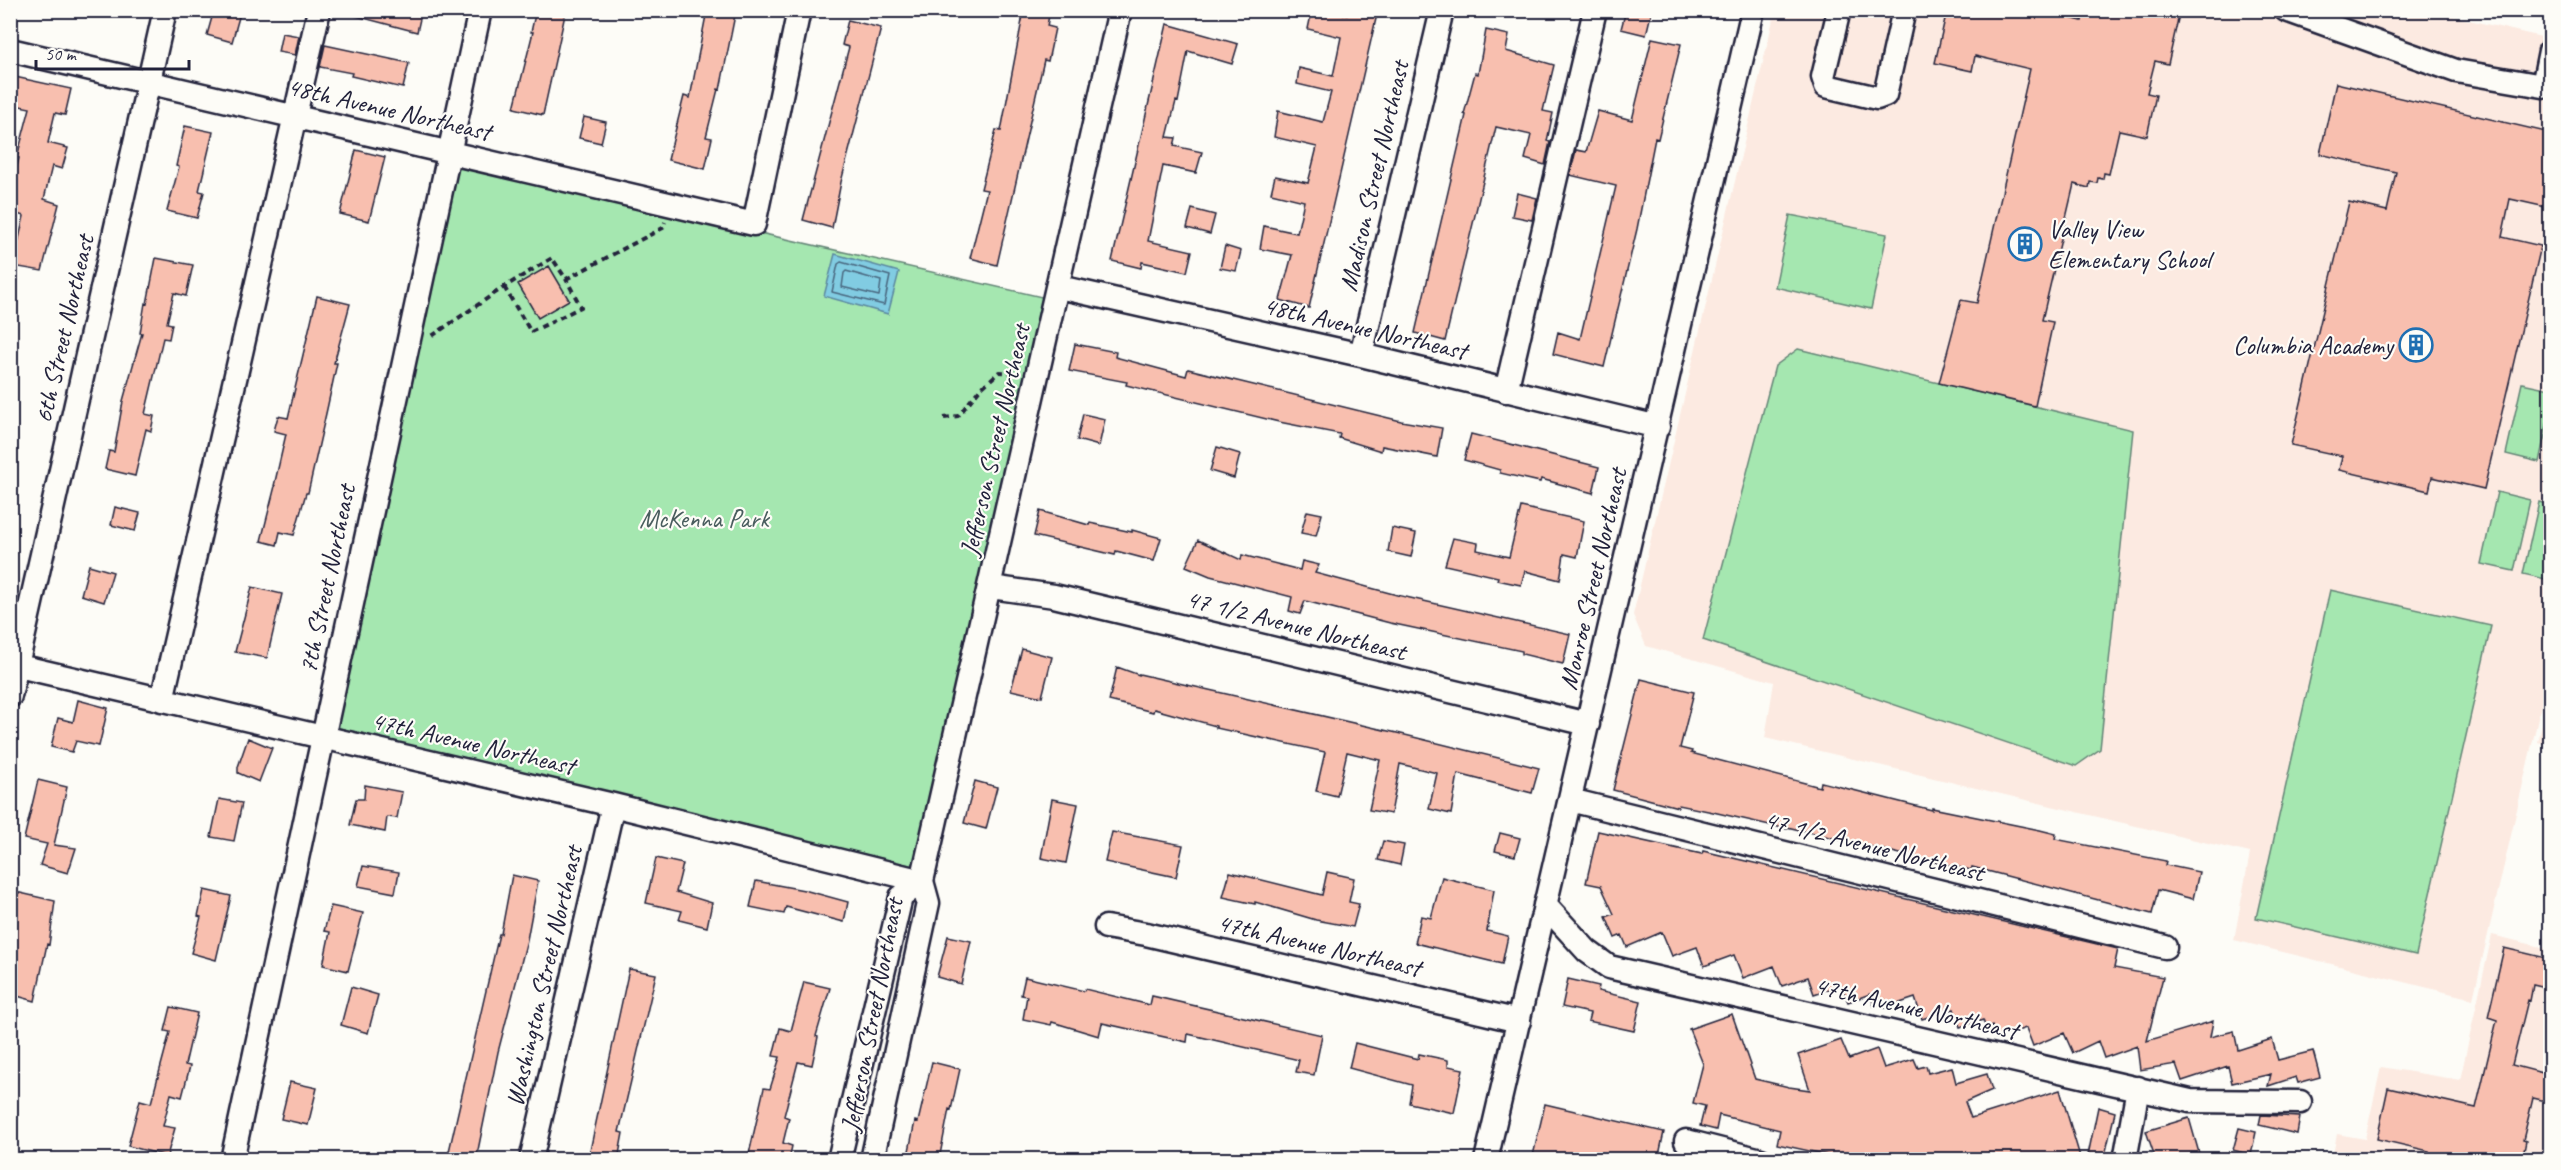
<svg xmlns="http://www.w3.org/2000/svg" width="2561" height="1170" font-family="Caveat,sans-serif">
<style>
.built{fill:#fceae1}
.green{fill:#a5e7b0;stroke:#648476;stroke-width:1.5}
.water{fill:#81cce2;stroke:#5b889f;stroke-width:1.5}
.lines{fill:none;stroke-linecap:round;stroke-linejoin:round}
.shore{stroke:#48667e;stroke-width:1.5}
.building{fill:#f8bfaf;stroke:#22223b;stroke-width:1.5}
.minor-casing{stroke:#22223b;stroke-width:27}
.path{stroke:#22223b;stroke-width:4;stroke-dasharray:6 4.5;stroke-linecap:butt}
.minor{stroke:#fdfcf7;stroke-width:22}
.labels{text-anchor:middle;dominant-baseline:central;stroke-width:4.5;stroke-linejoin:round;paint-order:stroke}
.street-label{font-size:26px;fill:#22223b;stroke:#fdfcf7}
.poi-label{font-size:26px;fill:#22223b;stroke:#fdfcf7;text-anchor:start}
.park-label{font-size:26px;fill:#495d5e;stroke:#fdfcf7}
</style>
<rect width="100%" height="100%" fill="#fdfcf7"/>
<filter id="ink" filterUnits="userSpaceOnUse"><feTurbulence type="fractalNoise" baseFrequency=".0167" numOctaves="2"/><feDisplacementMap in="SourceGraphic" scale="12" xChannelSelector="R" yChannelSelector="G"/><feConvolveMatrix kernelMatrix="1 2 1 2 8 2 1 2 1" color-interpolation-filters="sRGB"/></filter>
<g filter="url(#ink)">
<path class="built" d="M2426,10L2550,39V667L2473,999L2234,940L2250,853L1765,738L1774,682L1646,646L1633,615L1775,11Z
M2550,690V745L2538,742Z
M2492,935L2550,949V1159L2332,1160L2337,1134L2365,1139L2381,1067L2460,1080Z"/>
<path class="green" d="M456,164L1055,300L930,870L335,727Z
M1790,215L1887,234L1871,309L1775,287Z
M1798,349L2133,430L2100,749L2076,766L1703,640L1775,366Z
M2522,383L2550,389V411L2539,462L2506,454Z
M2497,492L2530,500L2514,571L2481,564Z
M2539,502L2550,505V580L2523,574Z
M2330,590L2491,626L2416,955L2256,918Z"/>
<path class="water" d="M835,254L899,272L888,314L824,296Z"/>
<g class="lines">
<path class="shore" d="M841,262L890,276L884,305L832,292L838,264Z
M846,271L881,281L879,296L842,287L844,273Z"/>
</g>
<path class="building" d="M214,10H241L232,42L207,35Z
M357,10H422L417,32L356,16Z
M536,10H566L543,115L514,108L533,32H531Z
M707,10H736L720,90L718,89L706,137L712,138L705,169L668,160L684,96L690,98Z
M1024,10H1050L1047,26L1055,28L1048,61L1044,60L997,265L970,258L987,190L981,189L996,130L1001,131Z
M1312,10H1330L1347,15L1348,10H1378L1309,308L1280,300L1292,255L1260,249L1264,226L1297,233L1304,201L1271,193L1275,176L1308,183L1317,147L1274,137L1278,111L1323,122L1331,92L1297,84L1299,68L1333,76L1341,37L1308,29Z
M1626,10H1652L1646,35L1621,29Z
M1947,10H2038L2082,21L2084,10H2180L2168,64L2155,61L2147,93L2156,95L2147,136L2119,130L2109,174L2104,173L2103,179L2098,178L2097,183L2090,182L2089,188L2074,184L2042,320L2053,322L2035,406L1939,383L1961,300L1977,303L2030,69L1975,56L1972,71L1935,63Z
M848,20L881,28L841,182L832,228L803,220L849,47L842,45Z
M1167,24L1238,44L1232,64L1188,51L1178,102L1176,101L1167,137L1176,138L1174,146L1202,152L1196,173L1163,166L1148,241L1192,251L1187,272L1142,262L1141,268L1112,261Z
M1486,30L1509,35L1506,51L1554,65L1543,111L1553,113L1547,141L1550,142L1545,165L1525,159L1531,135L1496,127L1445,341L1415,333L1466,115L1464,114L1475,73L1478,74Z
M282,33L299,36L295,55L278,52Z
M1652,38L1681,44L1658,139L1655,138L1637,229L1604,367L1553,354L1558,332L1580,339L1616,186L1570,175L1576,150L1586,152L1598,111L1632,120Z
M325,45L409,63L403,88L351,76L352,73L320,67Z
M15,77L71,89L65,115L55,113L48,143L68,148L62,169L52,166L44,199L59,204L42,271L13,266L24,216L10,212V196L19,158L17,157L30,108L10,104Z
M2336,83L2550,133V208L2510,199L2502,237L2541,246L2484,489L2432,477L2429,491L2339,470L2342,456L2291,445L2349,202L2387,211L2396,172L2320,154Z
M584,117L606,122L601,143L579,138Z
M185,126L213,132L199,191L204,192L197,218L167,211L179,167L176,166Z
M356,150L385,157L369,221L340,214Z
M1517,193L1537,198L1532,220L1512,216Z
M1192,209L1215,215L1210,234L1187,228Z
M1225,246L1241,251L1236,271L1220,268Z
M156,258L193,265L186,296L174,293L167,323L172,324L169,339L163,338L145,414L154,416L151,431L146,429L135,476L105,469L109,451L114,452L123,401L142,333H140L145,303L147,304Z
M549,266L569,300L538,318L518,284Z
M317,296L350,304L334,363H337L327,409L308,493H306L294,535L280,532L277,545L261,541L275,486H274L286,434L274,431L278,416L288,418Z
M1075,344L1116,352L1115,357L1186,376L1188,369L1401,421L1442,428L1437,457L1382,446L1381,451L1339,438L1340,434L1279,422L1126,385L1127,382L1069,371Z
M1083,414L1105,419L1099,446L1077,440Z
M1471,434L1599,467L1593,493L1541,479L1540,482L1500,473V470L1464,460Z
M1217,447L1240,454L1234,478L1210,471Z
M115,507L140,513L135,531L111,525Z
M1521,507L1584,521L1577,557L1564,554L1560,580L1525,571L1521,585L1497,580L1498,577L1445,565L1453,538L1478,543L1477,550L1509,557Z
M1040,511L1089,525L1090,523L1132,532V530L1161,538L1154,561L1116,551L1115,555L1034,536Z
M1307,511L1322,514L1316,536L1301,533Z
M1392,528L1416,533L1411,557L1388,552Z
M1198,540L1241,560L1242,555L1300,570L1302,561L1319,565L1315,573L1397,595L1570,634L1563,664L1522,654V651L1390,623L1305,601L1300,614L1289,611L1292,597L1210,576L1186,566Z
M89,565L113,572L104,602L81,595Z
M252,587L282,594L267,658L235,652Z
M1022,649L1052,657L1042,697L1011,690Z
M1117,667L1139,675V674L1397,733L1539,768L1532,793L1458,774L1451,814L1429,809L1437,773L1400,764L1391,814L1369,810L1380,760L1347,752L1337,796L1316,791L1325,752L1216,728V726L1154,709L1153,712L1109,701Z
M1641,679L1694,692L1680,748L1692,751L1691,753L1820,787L1821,782L1932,810V808L2040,830L2056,834L2055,839L2166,861L2165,865L2199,872L2193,899L2158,890L2152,914L1972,867L1971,870L1934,862L1787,827V829L1713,812L1679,805L1678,807L1613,790Z
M78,700L108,708L99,746L76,741L72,752L51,747L58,718L73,722Z
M248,738L272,748L259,782L238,773V767Z
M38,780L67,787L54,845L76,848L68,873L40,865L47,844L24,839Z
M975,781L997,787L986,829L964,823Z
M365,785L402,792L397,818L387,817L385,832L350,825L356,799H364Z
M219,799L242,803L234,841L211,837Z
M1052,799L1078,804L1066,863L1041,858Z
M1598,831L1702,854L1703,851L2118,949L2114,968L2163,977L2147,1041L2213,1021L2210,1037L2234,1031L2238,1050L2272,1039L2278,1060L2313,1051L2320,1077L2298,1083L2296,1077L2268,1086L2271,1074L2232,1083L2228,1066L2182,1081L2176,1064L2140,1070L2137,1046L2104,1058L2098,1041L2073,1053L2064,1033L2033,1046L2026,1028L1996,1038L1992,1026L1986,1029L1983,1020L1960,1027L1954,1009L1922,1019L1915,998L1885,1008L1883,1003L1874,1006L1870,994L1848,1002L1841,985L1814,994L1808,977L1782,986L1774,966L1743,978L1734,955L1704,966L1697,947L1672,956L1662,932L1627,947L1622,935L1615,938L1606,917L1614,914L1601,886L1586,883Z
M1112,832L1183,845L1176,877L1105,862Z
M1500,833L1520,838L1515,856L1495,851Z
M1383,841L1404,845L1400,865L1378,860Z
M656,858L683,864L676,892L712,903L707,927L679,920L682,911L646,903Z
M363,866L399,872L395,893L358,886Z
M1230,872L1322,895L1327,872L1354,878L1349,902L1359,904L1353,927L1316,920L1255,902V904L1223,897Z
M512,875L538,881L527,940L498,1052L476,1160H447L499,934H501Z
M1442,877L1494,890L1487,931L1508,936L1502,964L1415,943L1421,916L1431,918Z
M756,881L804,890L848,902L844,922L786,907L784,914L750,907Z
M204,890L231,896L216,960L191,953L201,917L198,916Z
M16,892L55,901L49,945L47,944L35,1001L10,994V916Z
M331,906L363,913L348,971L323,965L330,932L324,931Z
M948,936L971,941L961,984L937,977Z
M2504,948L2550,959V989L2533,985L2530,1001L2528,1000L2512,1065L2550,1075V1102L2533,1098L2523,1140L2526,1141L2523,1156H2520L2519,1160H2452L2428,1154L2429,1151L2377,1139L2388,1088L2476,1108L2497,1020L2488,1017Z
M629,969L656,974L619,1132L623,1133L618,1160H588Z
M1025,977L1084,991L1085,989L1150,1005L1152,996L1322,1035L1314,1075L1296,1072L1299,1060L1188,1034L1187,1042L1102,1023L1099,1036L1052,1022L1051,1025L1023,1019L1027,996L1021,995Z
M1568,979L1599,986L1598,991L1641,1001L1634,1031L1588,1021L1590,1013L1562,1007Z
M804,982L830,988L816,1036L818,1037L812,1065L798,1062L784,1116L789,1118L783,1143L792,1146L789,1160H775L749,1154L764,1088L770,1089L780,1057L773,1056L780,1028L791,1031Z
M351,987L378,995L368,1033L341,1025Z
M171,1007L197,1013L185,1065L190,1066L182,1097L171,1094L163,1126L175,1128L167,1156L128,1146L140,1100L151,1103L170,1032L165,1031Z
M1732,1014L1755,1079L1789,1087L1810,1090L1798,1055L1841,1040L1849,1059L1877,1049L1884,1068L1914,1059L1918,1068L1926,1066L1928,1073L1952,1067L1956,1083L1987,1074L1992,1090L1965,1102L1971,1118L2060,1090L2081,1160H1851L1777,1144L1780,1130L1719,1115L1716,1130L1700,1126L1705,1106L1693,1103L1703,1064L1689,1029Z
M1355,1043L1418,1059L1419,1054L1448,1060V1066L1463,1069L1454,1113L1409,1103L1412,1085L1349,1068Z
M932,1062L960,1069L951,1110L949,1109L939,1160L908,1156L915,1121L918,1122Z
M290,1082L317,1088L308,1125L281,1119Z
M1545,1104L1664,1132L1658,1160H1532Z
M2098,1107L2115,1112L2104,1160H2087Z
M2261,1115L2300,1117L2297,1134L2259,1125Z
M2189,1118L2201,1160H2156L2146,1131Z
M2239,1128L2256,1132L2251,1155L2233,1150Z"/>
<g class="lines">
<defs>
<path id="minor" d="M1839,10L1823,77L1826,86L1877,98L1885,95L1904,10
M2286,10L2456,71L2543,86L2550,51
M10,50L754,224L799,10
M1059,287L1361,355L1658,427
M1361,355L1442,10
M1506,391L1595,10
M991,587L1054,596L1588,724
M10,664L613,805L922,881
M10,696L165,10
M162,700L319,10
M1570,800L2165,947
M1545,905L1587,951L1609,967L2190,1101L2300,1102
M1106,927L1146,934L1519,1021
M1686,1141L1761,1160
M232,1160L480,10
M531,1160L613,805
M839,1160L901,897L922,881
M872,1160L928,903L922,881L1120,10
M1486,1160L1753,10
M2125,1160L2138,1088"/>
</defs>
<use href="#minor" class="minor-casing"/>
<path class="path" d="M504,287L531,332L581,307L566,279
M432,336L504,287L552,258L566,279L663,228L665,222
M944,418L958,416L979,390L999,372L1017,373"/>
<use href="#minor" class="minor"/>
</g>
</g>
<defs>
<symbol id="building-ring" viewBox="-11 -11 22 22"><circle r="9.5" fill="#fdfcf7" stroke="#1f6fb2" stroke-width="1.5"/><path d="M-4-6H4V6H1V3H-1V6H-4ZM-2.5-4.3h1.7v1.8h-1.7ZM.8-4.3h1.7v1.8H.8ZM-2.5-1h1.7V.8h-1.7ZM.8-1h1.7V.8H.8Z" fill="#1f6fb2"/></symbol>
</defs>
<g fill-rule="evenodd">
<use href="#building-ring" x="2006" y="225" width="38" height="38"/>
<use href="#building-ring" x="2397" y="326" width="38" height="38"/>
</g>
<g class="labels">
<g class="street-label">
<text transform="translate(389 109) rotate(13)">48th Avenue Northeast</text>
<text transform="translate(1374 176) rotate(-77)">Madison Street Northeast</text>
<text transform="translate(1365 328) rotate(13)">48th Avenue Northeast</text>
<text transform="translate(64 329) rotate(-77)">6th Street Northeast</text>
<text transform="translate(995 440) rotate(-77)">Jefferson Street Northeast</text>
<text transform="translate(327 579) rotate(-78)">7th Street Northeast</text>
<text transform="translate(1593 579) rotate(-77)">Monroe Street Northeast</text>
<text transform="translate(1296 625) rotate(14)">47 1/2 Avenue Northeast</text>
<text transform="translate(473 743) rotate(13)">47th Avenue Northeast</text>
<text transform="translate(1874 846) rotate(14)">47 1/2 Avenue Northeast</text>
<text transform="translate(1319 945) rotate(13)">47th Avenue Northeast</text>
<text transform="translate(544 976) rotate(-77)">Washington Street Northeast</text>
<text transform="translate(1916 1008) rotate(13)">47th Avenue Northeast</text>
<text transform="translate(872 1015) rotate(-79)">Jefferson Street Northeast</text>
</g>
<g class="poi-label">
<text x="2048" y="229">Valley View<tspan x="2048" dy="30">Elementary School</tspan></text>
<text x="2393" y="345" text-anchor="end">Columbia Academy</text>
</g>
<g class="park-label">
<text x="704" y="518">McKenna Park</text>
</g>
</g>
<rect width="2561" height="1170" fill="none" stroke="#fdfcf7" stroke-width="36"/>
<rect x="18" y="18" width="2525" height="1134" fill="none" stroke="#22223b" stroke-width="2" filter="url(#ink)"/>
<path d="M36 60v9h153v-9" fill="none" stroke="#22223b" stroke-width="3"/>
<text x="45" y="60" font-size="18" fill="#22223b" stroke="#fdfcf7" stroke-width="4.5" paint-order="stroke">50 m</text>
</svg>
